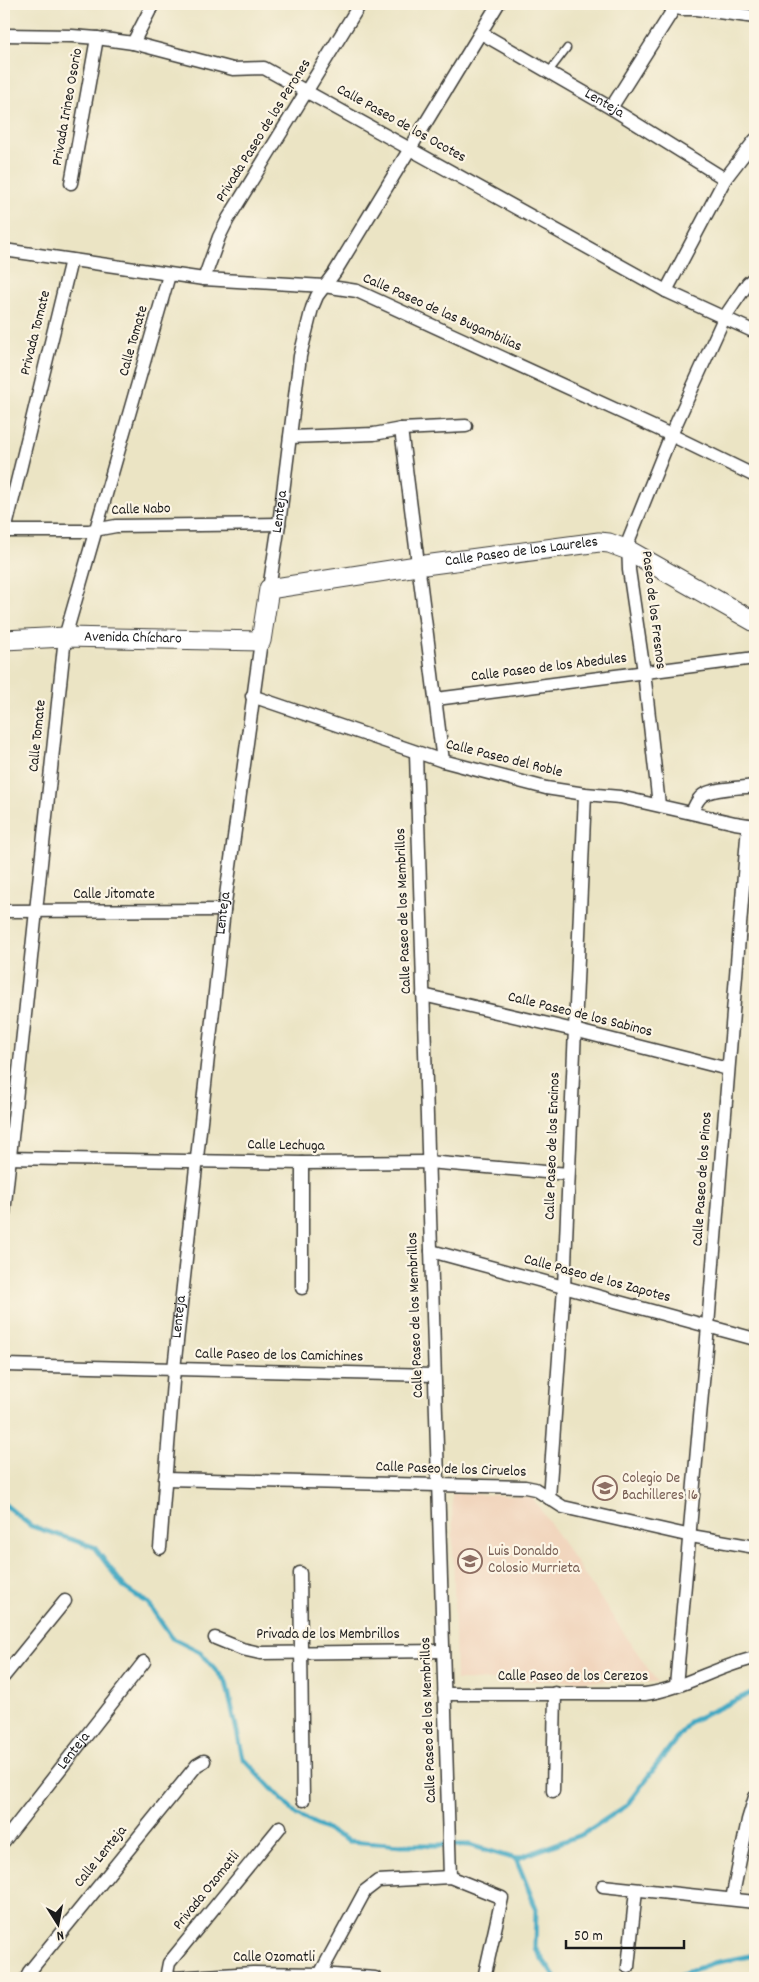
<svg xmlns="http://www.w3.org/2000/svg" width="759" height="1982" font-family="Dekko,sans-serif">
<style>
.built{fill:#f1d5bd}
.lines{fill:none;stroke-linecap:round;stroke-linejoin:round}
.stream{stroke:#43a9c3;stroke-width:5}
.lane-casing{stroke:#3b3a35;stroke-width:9}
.street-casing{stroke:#3b3a35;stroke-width:15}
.secondary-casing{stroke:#3b3a35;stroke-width:21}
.lane{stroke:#fff;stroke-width:6}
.street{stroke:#fff;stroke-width:12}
.secondary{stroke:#fff;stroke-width:19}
.labels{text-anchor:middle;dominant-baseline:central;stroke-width:4.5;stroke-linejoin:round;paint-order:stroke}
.street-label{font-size:15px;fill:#1c1c1c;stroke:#fcf5e5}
.education-label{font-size:15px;fill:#785e54;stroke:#fcf5e5;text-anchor:start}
</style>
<rect width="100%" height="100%" fill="#fcf5e5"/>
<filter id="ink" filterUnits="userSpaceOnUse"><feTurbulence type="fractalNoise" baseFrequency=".02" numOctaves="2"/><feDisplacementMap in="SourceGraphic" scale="10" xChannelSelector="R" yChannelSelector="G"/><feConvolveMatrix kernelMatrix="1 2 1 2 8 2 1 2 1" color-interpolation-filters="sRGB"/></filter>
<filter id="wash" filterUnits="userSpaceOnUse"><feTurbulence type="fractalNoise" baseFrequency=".0096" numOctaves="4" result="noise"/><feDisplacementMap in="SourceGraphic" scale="20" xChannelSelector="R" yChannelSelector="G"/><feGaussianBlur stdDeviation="1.12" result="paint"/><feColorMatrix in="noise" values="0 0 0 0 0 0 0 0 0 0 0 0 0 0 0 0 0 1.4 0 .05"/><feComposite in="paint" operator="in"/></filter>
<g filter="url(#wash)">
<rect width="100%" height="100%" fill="#ebe4c4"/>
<path class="built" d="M452,1493L532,1497L657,1682L456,1680Z"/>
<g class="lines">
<path class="stream" d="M4,1504L31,1526L94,1547L125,1588L148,1603L172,1638L200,1652L226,1682L243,1758L297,1815L349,1841L402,1845H470L516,1859L536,1908L535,1948L555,1978
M516,1859L583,1834L626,1806L689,1722L755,1691
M671,1978L713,1963L755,1955"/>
</g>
</g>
<g filter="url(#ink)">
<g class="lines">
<defs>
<path id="lane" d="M548,73L567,48"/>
<g id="street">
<path d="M667,4L681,9H696L755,17"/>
<path id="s1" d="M481,33L611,108L725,179"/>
<path d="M4,35L72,36L97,38L133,43L233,69L264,68L666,291L755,332"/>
<path d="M133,43L153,4"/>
<path d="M611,108L675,7"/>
<path d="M71,183L97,38"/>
<path d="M4,250L204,279L324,286L357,291L671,435L755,476"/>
<path d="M204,279L219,237L228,219L360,4"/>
<path d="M666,291L725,179L755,140"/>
<path d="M401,429L443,761"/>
<path d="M290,437L374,434L401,429L466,426"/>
<path d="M4,531H89L116,526L279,524"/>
<path d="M5,531L71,260"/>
<path id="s2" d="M269,589L279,524L300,356L312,308L317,296L335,272L498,4"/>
<path d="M252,696L443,761L546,788L585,794L620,797L735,823L754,826"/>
<path d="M436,699L755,658"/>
<path d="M416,753L450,1877"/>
<path d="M659,805L644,672L629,570L628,542L671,435L724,318L748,283L755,277"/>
<path d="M692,812C695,806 697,799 703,795C714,788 741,788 755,786"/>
<path d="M4,911L224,910"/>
<path d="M423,995L574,1030L728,1069"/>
<path d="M4,1158L302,1163L428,1162L568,1174"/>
<path d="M302,1163V1288"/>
<path d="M4,1213L65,637L169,275"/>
<path d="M431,1251L755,1339"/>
<path d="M4,1365L434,1375"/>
<path d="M165,1479L525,1487L535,1489L563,1507L691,1536L755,1547"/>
<path d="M549,1498L564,1287L585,794"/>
<path id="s3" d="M160,1548L174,1369L224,910L261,641"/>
<path d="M300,1573L303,1800"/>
<path d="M215,1638L242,1649L260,1653L443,1651"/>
<path d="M4,1676L65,1601"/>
<path d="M676,1686L708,1326L748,825"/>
<path d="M444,1694H645C683,1689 717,1666 755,1658"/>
<path d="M553,1791L555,1693"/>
<path id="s4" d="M4,1841L144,1662"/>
<path d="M603,1886L755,1902"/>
<path d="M732,1899L748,1820L755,1797"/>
<path d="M628,1967L636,1890"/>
<path d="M320,1974L365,1891L378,1881L450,1877L502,1898L484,1978"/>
<path d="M27,1978L29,1972L197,1765L204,1761"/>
<path d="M166,1978L169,1963L280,1827"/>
<path d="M174,1978L253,1973L320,1974L375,1978"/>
</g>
<g id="secondary">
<path id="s5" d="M4,640L65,637L261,641L269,589L417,566L599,542L609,543L628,550L755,622"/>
</g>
</defs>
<use href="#lane" class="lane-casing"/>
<use href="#street" class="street-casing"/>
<use href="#secondary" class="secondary-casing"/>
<use href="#lane" class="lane"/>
<use href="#street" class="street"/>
<use href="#secondary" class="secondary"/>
</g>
</g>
<defs>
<symbol id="university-ring" viewBox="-11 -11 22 22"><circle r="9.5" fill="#fcf5e5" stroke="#8d6e63" stroke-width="1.5"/><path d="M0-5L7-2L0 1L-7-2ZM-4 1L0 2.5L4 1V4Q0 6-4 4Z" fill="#8d6e63"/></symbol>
<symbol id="school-ring" viewBox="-11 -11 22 22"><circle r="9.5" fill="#fcf5e5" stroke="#8d6e63" stroke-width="1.5"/><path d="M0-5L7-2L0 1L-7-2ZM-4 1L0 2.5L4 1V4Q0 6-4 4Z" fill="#8d6e63"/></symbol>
</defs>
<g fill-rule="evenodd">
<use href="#university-ring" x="591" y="1474" width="28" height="28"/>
<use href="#school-ring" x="456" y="1547" width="28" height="28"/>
</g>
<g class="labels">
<g class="street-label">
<text stroke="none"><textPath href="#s1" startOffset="142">Lenteja</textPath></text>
<text transform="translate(68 107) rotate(-80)">Privada Irineo Osorio</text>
<text transform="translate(401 124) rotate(29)">Calle Paseo de los Ocotes</text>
<text transform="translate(264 131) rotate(-58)">Privada Paseo de los Perones</text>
<text transform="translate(442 313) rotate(24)">Calle Paseo de las Bugambilias</text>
<text transform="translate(36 333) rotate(-76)">Privada Tomate</text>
<text transform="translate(134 341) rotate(-74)">Calle Tomate</text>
<text transform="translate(141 510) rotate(-2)">Calle Nabo</text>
<text stroke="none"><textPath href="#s2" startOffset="78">Lenteja</textPath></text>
<text stroke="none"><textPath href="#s5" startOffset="565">Calle Paseo de los Laureles</textPath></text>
<text transform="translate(653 610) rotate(83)">Paseo de los Fresnos</text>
<text stroke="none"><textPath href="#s5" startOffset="129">Avenida Chícharo</textPath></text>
<text transform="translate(549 668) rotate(-7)">Calle Paseo de los Abedules</text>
<text transform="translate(38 736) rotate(-84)">Calle Tomate</text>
<text transform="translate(504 759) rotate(14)">Calle Paseo del Roble</text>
<text x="114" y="895">Calle Jitomate</text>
<text transform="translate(404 911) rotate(-92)">Calle Paseo de los Membrillos</text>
<text stroke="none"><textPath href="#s3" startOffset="638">Lenteja</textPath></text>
<text transform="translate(580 1015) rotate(14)">Calle Paseo de los Sabinos</text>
<text transform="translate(286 1146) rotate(1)">Calle Lechuga</text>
<text transform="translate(553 1146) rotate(-88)">Calle Paseo de los Encinos</text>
<text transform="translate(703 1179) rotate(-86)">Calle Paseo de los Pinos</text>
<text transform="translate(597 1279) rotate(15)">Calle Paseo de los Zapotes</text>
<text transform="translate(416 1315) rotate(-92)">Calle Paseo de los Membrillos</text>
<text stroke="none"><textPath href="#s3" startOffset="232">Lenteja</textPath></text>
<text transform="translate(279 1356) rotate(1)">Calle Paseo de los Camichines</text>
<text transform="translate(451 1470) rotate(2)">Calle Paseo de los Ciruelos</text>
<text x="328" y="1635">Privada de los Membrillos</text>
<text x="573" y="1677">Calle Paseo de los Cerezos</text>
<text transform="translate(429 1720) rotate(-92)">Calle Paseo de los Membrillos</text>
<text stroke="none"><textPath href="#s4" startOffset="114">Lenteja</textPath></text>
<text transform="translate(101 1857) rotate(-51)">Calle Lenteja</text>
<text transform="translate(207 1891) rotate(-51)">Privada Ozomatli</text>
<text x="274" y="1958">Calle Ozomatli</text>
</g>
<g class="education-label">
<text x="622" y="1479">Colegio De<tspan x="622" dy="17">Bachilleres 16</tspan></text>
<text x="488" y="1552">Luis Donaldo<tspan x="488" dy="17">Colosio Murrieta</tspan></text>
</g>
</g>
<rect width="759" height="1982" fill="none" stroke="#fcf5e5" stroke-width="20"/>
<g transform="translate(58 1924) rotate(169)" stroke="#fcf5e5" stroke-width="4" paint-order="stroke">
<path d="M0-4L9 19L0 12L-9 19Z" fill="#1c1c1c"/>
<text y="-8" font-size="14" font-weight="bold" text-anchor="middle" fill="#1c1c1c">N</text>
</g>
<path d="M566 1940v8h118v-8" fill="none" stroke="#1c1c1c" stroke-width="2.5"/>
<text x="574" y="1940" font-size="15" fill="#1c1c1c" stroke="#fcf5e5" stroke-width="4" paint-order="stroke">50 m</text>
</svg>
